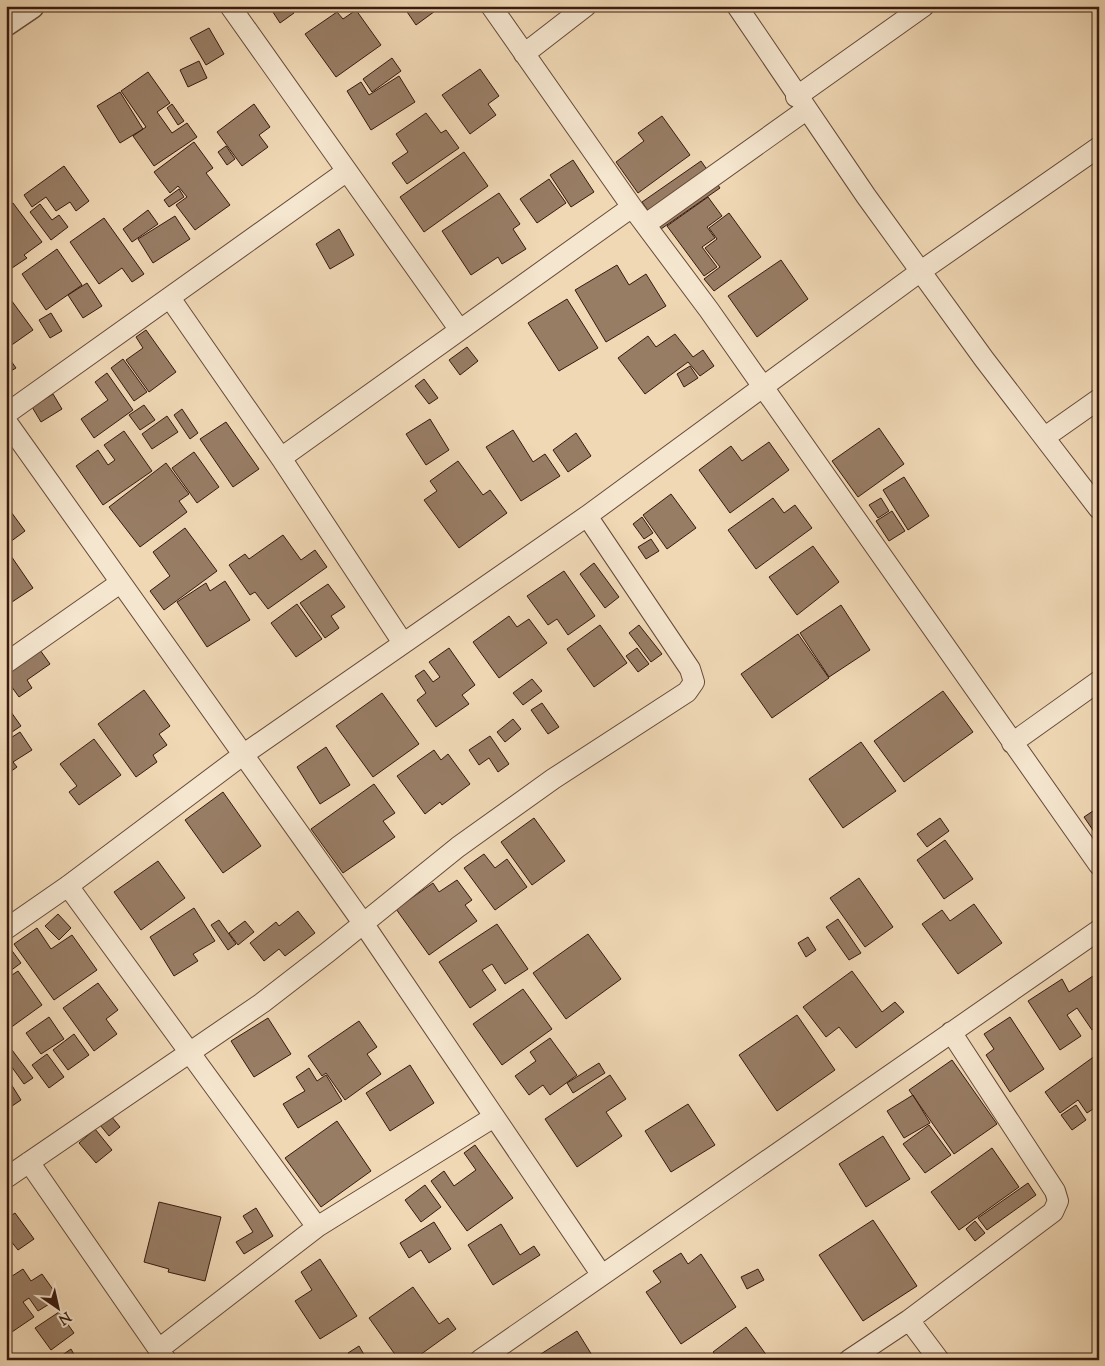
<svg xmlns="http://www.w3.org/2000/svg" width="1105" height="1366" font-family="'Sorts Mill Goudy',serif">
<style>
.building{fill:#987d65;stroke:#381a0f}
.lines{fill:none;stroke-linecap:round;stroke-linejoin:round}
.minor-casing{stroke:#664a38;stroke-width:22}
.tertiary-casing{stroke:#664a38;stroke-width:28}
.minor{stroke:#f5e6cf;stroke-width:20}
.tertiary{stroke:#f5e6cf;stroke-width:25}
</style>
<rect width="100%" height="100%" fill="#f0d8b5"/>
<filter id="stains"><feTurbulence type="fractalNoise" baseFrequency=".004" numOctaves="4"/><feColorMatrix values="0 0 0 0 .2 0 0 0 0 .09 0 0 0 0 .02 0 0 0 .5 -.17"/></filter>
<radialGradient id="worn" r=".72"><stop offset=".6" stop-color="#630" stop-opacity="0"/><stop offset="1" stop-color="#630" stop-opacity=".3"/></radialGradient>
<path class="building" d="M269,6H289L294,13L280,23Z
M403,6H442L416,25Z
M356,10L381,45L336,77L305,34L337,12L343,19Z
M209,28L224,54L206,65L190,38Z
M392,58L401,71L372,92L363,79Z
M199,61L207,78L188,87L180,70Z
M480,69L499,96L488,104L496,115L470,134L442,95Z
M148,72L170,103L157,112L172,133L187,123L197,137L154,166L133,136L146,127L121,91Z
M399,76L415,102L371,130L347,91L361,82L369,95Z
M120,92L143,129L120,143L97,106Z
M172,104L184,121L178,125L167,108Z
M254,104L270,127L259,135L268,147L242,166L217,132Z
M426,113L441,133L446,130L459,148L407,184L392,163L408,152L396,134Z
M662,116L690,155L638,193L616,162L644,141L638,133Z
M194,142L213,168L206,173L230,205L195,230L176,205L187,197L178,186L170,193L154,172Z
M226,146L235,159L227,165L218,152Z
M464,152L488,186L424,232L400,197Z
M573,160L594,192L571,207L550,175Z
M701,161L720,188L661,229L642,202Z
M64,166L89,201L76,211L70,202L56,211L46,197L32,207L24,195Z
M549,179L566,203L537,223L520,199Z
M179,189L184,197L169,207L164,200Z
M499,193L520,224L513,229L526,249L502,264L498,257L471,275L442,231Z
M708,197L722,216L707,227L715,238L702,247L717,267L704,276L667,226Z
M13,203L42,242L24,255L27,258L6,272V208Z
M40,204L52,220L59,215L68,227L51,240L30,212Z
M148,210L158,224L132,242L123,229Z
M729,213L761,257L714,291L704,279L720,267L705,248L717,239L709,228Z
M175,216L190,239L153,263L138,239Z
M104,218L144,274L132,282L122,268L99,284L70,242Z
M339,229L354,255L330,269L316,244Z
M57,249L82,285L46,310L22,274Z
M781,260L808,299L757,337L728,296Z
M617,265L629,285L646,274L666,306L606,342L575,290Z
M87,283L102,306L83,318L68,295Z
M6,293L33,330L6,349Z
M567,299L598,348L559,371L528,323Z
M51,313L62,331L50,338L39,320Z
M146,330L176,372L149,392L126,360L143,348L136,337Z
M675,334L693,357L703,350L714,366L700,376L688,362L645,394L618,358L648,336L656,347Z
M467,347L478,361L460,375L449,360Z
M6,354L16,368L6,374Z
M123,359L147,392L134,401L111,368Z
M690,366L698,378L684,387L677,374Z
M107,373L133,410L94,438L81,419L108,400L95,382Z
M424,379L438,398L429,404L415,386Z
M53,394L62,409L41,422L32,407Z
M144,405L155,420L140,430L129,415Z
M182,409L198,433L190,439L174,415Z
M167,416L178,432L152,449L142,434Z
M430,419L449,450L426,465L406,434Z
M226,422L259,469L233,487L200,439Z
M879,428L904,464L858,497L832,461Z
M513,430L533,462L545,454L560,476L521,501L486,447Z
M124,431L152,471L103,505L76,466L98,450L108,465L115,460L104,445Z
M576,433L591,456L568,472L553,450Z
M769,442L789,470L730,513L699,470L731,446L742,461Z
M194,452L219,487L197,503L172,468Z
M458,461L483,495L490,490L507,513L459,548L424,500L437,491L430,481Z
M166,463L189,494L179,501L187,512L140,547L109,507Z
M904,477L929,516L908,530L883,490Z
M671,494L696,528L667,549L643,515Z
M773,498L784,513L795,505L812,528L756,569L728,530Z
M881,498L889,511L878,518L869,505Z
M6,505L25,531L6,545Z
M892,511L905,531L889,541L876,521Z
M642,517L653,533L644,539L633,524Z
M185,528L217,571L164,610L150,591L170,576L153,552Z
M283,535L301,560L315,550L327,567L268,609L255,592L250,595L229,565L245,554L249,559Z
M651,539L659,551L646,559L638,547Z
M813,546L839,582L797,615L769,577Z
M9,553L33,588L6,606V555Z
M594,563L619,597L605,608L580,574Z
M564,571L595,616L568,635L557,619L548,625L527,596Z
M225,581L250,620L207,647L177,602L206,583L210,591Z
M328,584L345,607L331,616L339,628L325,638L300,603Z
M297,604L322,639L296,657L271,623Z
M841,605L870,650L829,677L800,633Z
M509,616L517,627L529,619L547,643L499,678L473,642Z
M600,625L627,663L594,687L567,649Z
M639,625L662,654L651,662L629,633Z
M798,634L829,678L772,718L741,674Z
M449,648L475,685L462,695L469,704L436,727L417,700L426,693L415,676L424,670L433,682L440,677L429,662Z
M637,648L649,664L638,672L626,656Z
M40,650L50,664L27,680L32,688L19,697L6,679V674Z
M532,679L542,691L523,705L513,693Z
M144,690L170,726L159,734L167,745L153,755L157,762L136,777L98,724Z
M943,691L973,732L904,782L874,741Z
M382,693L419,744L373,777L336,726Z
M542,703L559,727L548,734L531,710Z
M6,705L21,726L12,732L6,723Z
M513,719L521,729L505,742L497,732Z
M20,732L32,750L13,762L17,767L6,775V734L9,739Z
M490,736L509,764L498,772L489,758L479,765L469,750Z
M94,739L121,775L79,805L69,792L77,786L60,764Z
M861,742L896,791L843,828L809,779Z
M326,747L350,785L320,804L297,767Z
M434,750L441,760L448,754L470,784L442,805L440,802L425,814L397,776Z
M374,784L395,813L383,821L395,837L343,873L311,829Z
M223,792L261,846L223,873L185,820Z
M1099,807V839L1084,817Z
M534,818L565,861L532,885L501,842Z
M940,818L949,831L927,847L917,834Z
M945,840L973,879L944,899L917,860Z
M484,854L495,868L507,859L527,887L495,910L464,868Z
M158,861L185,898L141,930L114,892Z
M859,878L893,927L865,947L830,898Z
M457,880L472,900L465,905L477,921L429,955L396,909L433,883L439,892Z
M974,904L1002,943L958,974L922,924L942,910L950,921Z
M194,908L215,941L193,954L198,961L174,976L150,937Z
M298,911L315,933L285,956L279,949L264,961L250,943L276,922L279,926Z
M58,914L71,928L59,940L45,926Z
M838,919L861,953L849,960L826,927Z
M219,920L236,944L228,950L211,925Z
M245,921L254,932L238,945L229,933Z
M497,924L528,969L505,984L492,964L482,970L496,990L470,1008L439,962Z
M37,928L51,949L72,935L97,970L54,1000L14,944Z
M588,934L621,979L566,1019L533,973Z
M808,937L816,950L806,957L798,943Z
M10,948L21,963L6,974V951Z
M18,971L42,1005L6,1031V979Z
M852,971L882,1012L895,1002L904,1012L856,1048L839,1027L826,1037L803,1007Z
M1099,972V1025L1092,1030L1077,1008L1067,1015L1081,1036L1060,1050L1028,1001L1062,979L1069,992Z
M98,983L118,1010L106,1019L117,1034L94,1051L63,1008Z
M523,989L552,1029L502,1065L473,1024Z
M797,1015L835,1070L777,1111L739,1055Z
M49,1017L64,1039L41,1054L26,1033Z
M1010,1017L1044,1069L1010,1092L986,1055L994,1049L984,1034Z
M268,1018L291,1054L254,1077L231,1041Z
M359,1021L377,1047L367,1054L381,1074L345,1100L326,1073L322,1076L308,1056Z
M74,1034L89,1055L68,1070L53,1050Z
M550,1038L577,1075L550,1095L543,1085L529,1095L515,1076L536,1061L530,1052Z
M12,1050L33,1078L24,1084L6,1059V1054Z
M1099,1053V1105L1087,1113L1078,1100L1060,1113L1045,1092Z
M47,1054L64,1077L49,1088L32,1065Z
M952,1060L997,1124L954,1154L909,1090Z
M599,1063L605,1073L573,1093L567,1083Z
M410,1065L434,1103L390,1131L366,1093Z
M309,1068L317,1081L326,1075L342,1101L298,1128L283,1104L305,1091L296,1077Z
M610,1075L626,1099L606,1112L622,1136L577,1167L545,1119Z
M6,1076L21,1100L6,1110Z
M913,1095L930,1123L904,1138L887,1111Z
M688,1104L715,1145L671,1172L645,1131Z
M1076,1105L1086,1120L1072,1130L1061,1115Z
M111,1116L120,1127L109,1136L100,1125Z
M337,1121L371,1171L321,1207L285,1158Z
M929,1125L951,1155L925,1173L903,1144Z
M95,1129L112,1150L96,1163L79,1143Z
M883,1136L910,1179L866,1207L839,1164Z
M475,1145L513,1198L467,1231L431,1181L444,1171L454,1186L476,1170L464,1153Z
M992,1148L1019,1187L959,1230L931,1192Z
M1028,1183L1036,1195L987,1230L978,1218Z
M425,1185L441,1207L421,1222L405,1200Z
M159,1202L221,1217L205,1281L168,1272L169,1269L144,1262Z
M256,1208L273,1236L244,1254L236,1242L253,1232L243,1216Z
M15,1213L34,1239L18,1250L6,1235V1219Z
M873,1220L917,1286L863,1321L819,1255Z
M975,1221L985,1233L975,1241L966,1229Z
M434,1222L451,1249L429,1263L421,1250L409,1258L400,1243Z
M501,1224L520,1255L534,1246L540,1255L493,1285L468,1245Z
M681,1253L688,1264L701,1254L736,1307L681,1344L646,1292L661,1282L653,1271Z
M320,1259L357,1316L320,1339L295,1301L312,1290L301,1272Z
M23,1269L31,1281L42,1274L59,1298L38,1311L29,1298L23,1302L34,1317L6,1336V1280Z
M758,1269L764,1280L747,1289L741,1277Z
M413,1287L439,1324L448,1318L456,1329L413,1360H399L369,1318Z
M59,1312L74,1333L51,1350L35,1328Z
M746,1327L770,1360H719L713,1352Z
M577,1331L595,1360H534L533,1359Z
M359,1346L366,1358L352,1360L348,1353Z
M71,1349L77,1360H55Z"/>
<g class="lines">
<defs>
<path id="minor" d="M230,6L459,329
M491,6L632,207L709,310L1099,865
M737,6L866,196L984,359L1099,509
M524,54L586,6
M796,97L924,6
M646,224L806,110
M170,298L281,458L403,643
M6,414L347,171
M6,421L363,923L601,1274
M1045,437L1099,399
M281,458L632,207
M6,663L120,583
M1012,743L1099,681
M68,886L317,1227
M6,929L68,886L244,754L587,516L921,271L1099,147
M29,1162L166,1360
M6,1178L262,1003L328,952L458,847L553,779L687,692L694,682L690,669L587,516
M909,1320L939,1360
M159,1349L317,1227L494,1117
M480,1360L1099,930
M849,1360L909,1320L1053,1212L1058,1201L1055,1191L951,1032"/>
<path id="tertiary" d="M6,23L31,6"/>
</defs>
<use href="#minor" class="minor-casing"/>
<use href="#tertiary" class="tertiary-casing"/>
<use href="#minor" class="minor"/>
<use href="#tertiary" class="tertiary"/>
</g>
<rect width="1105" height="1366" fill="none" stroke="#f0d8b5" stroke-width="25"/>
<rect x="8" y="8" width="1090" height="1351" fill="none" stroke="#381a0f" stroke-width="2.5"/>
<rect x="12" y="12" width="1080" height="1341" fill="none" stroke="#381a0f"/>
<g transform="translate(58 1308) rotate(146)" stroke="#f5e6cf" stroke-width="4" paint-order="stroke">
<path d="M0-4L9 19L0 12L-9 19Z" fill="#381a0f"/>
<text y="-8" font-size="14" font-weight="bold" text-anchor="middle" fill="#381a0f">N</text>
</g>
<rect width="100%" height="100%" filter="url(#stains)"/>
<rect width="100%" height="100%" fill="url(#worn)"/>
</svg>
